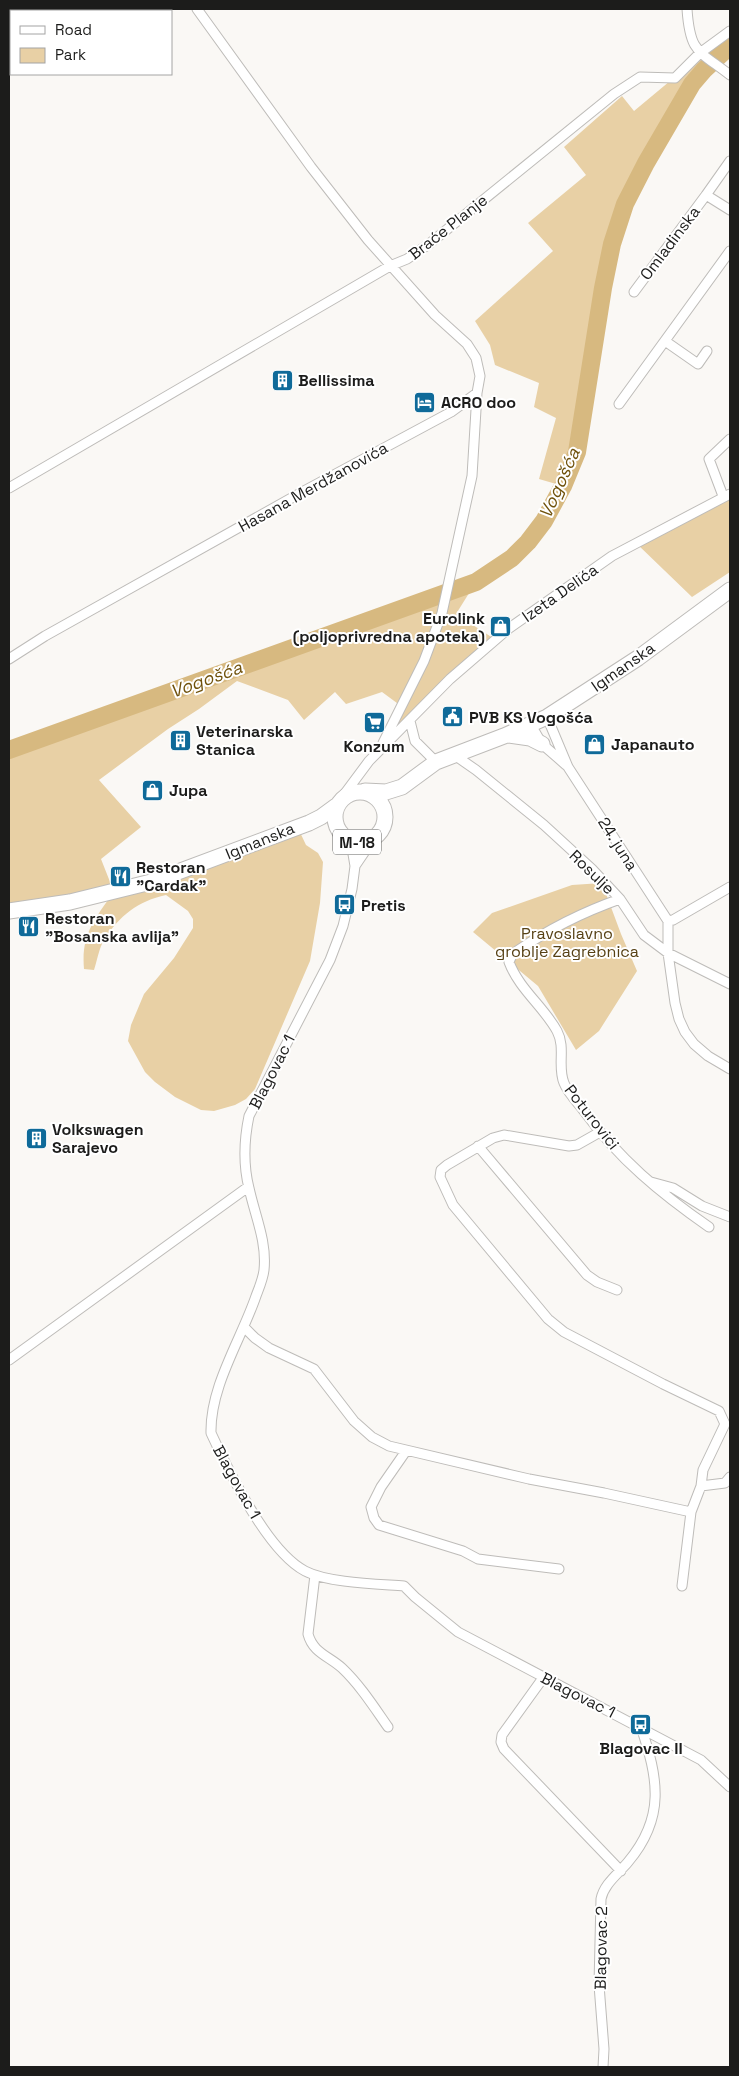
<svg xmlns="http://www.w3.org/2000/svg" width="739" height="2076" font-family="'Space Grotesk',sans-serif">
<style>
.green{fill:#e8d0a5}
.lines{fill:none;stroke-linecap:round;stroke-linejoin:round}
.river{stroke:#d7b980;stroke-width:18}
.street-casing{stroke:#bebcb9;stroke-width:11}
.primary-casing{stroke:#bebcb9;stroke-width:17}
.street{stroke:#fff;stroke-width:9}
.primary{stroke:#fff;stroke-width:15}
.labels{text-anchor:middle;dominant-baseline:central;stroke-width:4;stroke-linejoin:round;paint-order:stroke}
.shield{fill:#fff;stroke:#60605f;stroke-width:1}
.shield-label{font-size:15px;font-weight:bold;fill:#1c1c1b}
.street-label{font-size:16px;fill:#1c1c1b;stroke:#fff}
.poi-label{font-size:16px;font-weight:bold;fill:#1c1c1b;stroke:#fff;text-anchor:start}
.park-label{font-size:16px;fill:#574115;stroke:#fff}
.water-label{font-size:18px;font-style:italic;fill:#6f510b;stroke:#fff}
</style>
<rect width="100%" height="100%" fill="#faf8f5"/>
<path class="green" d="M730,31V46L704,70L692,84L646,163L625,204L612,244L603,288L577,452L563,486L539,479L556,418L534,407L539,383L495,365L490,345L475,321L553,251L528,223L586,175L564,147L622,96L634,111Z
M730,494V572L692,597L636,543Z
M476,582L456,614L496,640L383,747L401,706L382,692L346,704L335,692L304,720L288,700L237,681L199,709L168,729L99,780L141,827L101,859L114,892L297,826L306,845L318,853L323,862L320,903L310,961L255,1089L246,1099L235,1105L214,1111L201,1110L175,1097L155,1082L145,1072L128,1041L131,1025L144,994L174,958L193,928V919L188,911L166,895C138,901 119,916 104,940C99,948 97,961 94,970L84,969C81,935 94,920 113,893L9,910V750Z
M602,883L621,934L637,971L599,1031L576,1050L538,986L473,932L492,913L572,885Z"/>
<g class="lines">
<path class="river" d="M9,750L476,582L512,558L528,542L544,521L563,486L577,452L603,288L612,244L625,204L646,163L692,84L704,70L730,46"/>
<defs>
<path id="street" d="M687,9C690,53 698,50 730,75
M730,161L706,195L730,210
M634,292L706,195
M665,341L698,364L707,351
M619,404L730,251
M9,488L390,266L407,259L429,244L614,94L640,77L675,78L700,53L730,31
M723,496L709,459L730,439
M9,659L45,636L304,491L451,412L477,393L480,376L476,358L467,344L435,315L368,240L311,167L197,9
M547,717L568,767L668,921V953L675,1003L679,1019L685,1032L694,1044L708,1056L730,1069
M410,721L415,741L436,762
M531,725L542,744L566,765
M383,743L424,661L442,613L472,476L477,393
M453,754L476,770L544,825L592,869L620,899L644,935L668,953L730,984
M340,800L369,761L450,679L508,629L612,556L730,494
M345,838L353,854L355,866L352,889L343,926L330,960L249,1116C244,1140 243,1164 249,1188C255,1216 267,1241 264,1270C263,1279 259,1288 256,1296C241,1340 210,1386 211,1433C229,1472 267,1551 305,1571C328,1583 378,1584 404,1586L415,1597L458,1632L701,1760L730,1787
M355,866L374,838
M620,899C583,912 549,929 517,951L512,955L509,962C519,989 544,1007 557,1031C566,1048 557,1066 564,1083C568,1093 577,1102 584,1111C619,1159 660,1193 709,1227
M668,921L673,920L730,887
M600,1132L577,1145L569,1146L504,1135L493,1138L447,1165L441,1170L440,1177L453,1205L548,1319L564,1332L663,1384L719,1411L725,1424L703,1470L701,1486
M478,1146L587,1275L597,1282L617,1290
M651,1182L673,1188L702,1206L730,1217
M245,1328L255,1338L269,1348L314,1369L354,1421L372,1437L389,1446L529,1479L604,1493L691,1512
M9,1360L248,1187
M406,1451L381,1487L371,1507L374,1518L379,1525L463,1551L478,1559L559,1569
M315,1575L308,1634C313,1653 329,1656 342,1668C360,1685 374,1707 388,1727
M682,1586L691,1512L701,1486L725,1483L730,1477
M543,1678L502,1735L501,1742L504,1749L621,1871
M603,2067L604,2049L599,1985L601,1899C604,1884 618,1874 628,1862C666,1817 658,1778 641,1727"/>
<path id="primary" d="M508,735L530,738L542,744
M365,791L386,792L402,787L436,762L504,736L547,717L638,658L730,590
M335 817a25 25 0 1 1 50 0a25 25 0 1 1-50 0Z
M9,911L70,902L151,882L309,823L321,817L336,806"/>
</defs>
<use href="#street" class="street-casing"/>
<use href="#primary" class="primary-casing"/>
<use href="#street" class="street"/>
<use href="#primary" class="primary"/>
</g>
<defs>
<symbol id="building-square" viewBox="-11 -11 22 22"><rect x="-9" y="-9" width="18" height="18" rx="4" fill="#0f6a99" stroke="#fff"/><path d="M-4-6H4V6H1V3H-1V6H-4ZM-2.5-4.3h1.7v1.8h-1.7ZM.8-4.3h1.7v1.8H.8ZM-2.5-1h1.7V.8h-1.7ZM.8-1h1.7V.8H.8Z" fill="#fff"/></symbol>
<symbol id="hotel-square" viewBox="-11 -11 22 22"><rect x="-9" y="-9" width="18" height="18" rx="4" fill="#0f6a99" stroke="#fff"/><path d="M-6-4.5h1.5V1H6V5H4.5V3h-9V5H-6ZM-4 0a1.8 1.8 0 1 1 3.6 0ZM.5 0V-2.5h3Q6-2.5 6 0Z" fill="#fff"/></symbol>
<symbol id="shop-square" viewBox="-11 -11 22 22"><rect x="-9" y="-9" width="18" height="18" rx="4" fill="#0f6a99" stroke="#fff"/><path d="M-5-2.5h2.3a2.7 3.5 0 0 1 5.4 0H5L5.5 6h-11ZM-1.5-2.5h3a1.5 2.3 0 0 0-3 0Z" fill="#fff"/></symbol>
<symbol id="civic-square" viewBox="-11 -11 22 22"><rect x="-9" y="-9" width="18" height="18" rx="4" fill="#0f6a99" stroke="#fff"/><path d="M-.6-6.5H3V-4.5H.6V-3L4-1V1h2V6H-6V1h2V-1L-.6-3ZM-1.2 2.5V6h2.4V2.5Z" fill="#fff"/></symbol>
<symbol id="supermarket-square" viewBox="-11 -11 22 22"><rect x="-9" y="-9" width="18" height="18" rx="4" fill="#0f6a99" stroke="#fff"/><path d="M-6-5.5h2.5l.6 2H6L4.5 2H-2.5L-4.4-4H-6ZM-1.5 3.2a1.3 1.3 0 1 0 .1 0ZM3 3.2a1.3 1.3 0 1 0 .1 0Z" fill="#fff"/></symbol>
<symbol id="restaurant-square" viewBox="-11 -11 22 22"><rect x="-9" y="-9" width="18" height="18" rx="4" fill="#0f6a99" stroke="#fff"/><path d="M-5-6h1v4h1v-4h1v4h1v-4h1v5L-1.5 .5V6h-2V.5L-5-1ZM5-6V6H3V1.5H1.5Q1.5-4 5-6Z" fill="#fff"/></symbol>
<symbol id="bus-square" viewBox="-11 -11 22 22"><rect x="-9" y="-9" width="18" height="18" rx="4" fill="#0f6a99" stroke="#fff"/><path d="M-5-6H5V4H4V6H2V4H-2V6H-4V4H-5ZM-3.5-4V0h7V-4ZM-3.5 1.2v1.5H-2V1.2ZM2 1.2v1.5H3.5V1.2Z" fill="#fff"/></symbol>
</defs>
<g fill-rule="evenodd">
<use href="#building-square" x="270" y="368" width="25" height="25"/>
<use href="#hotel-square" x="412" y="390" width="25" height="25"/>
<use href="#shop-square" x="488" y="614" width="25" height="25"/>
<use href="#civic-square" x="440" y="704" width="25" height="25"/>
<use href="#supermarket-square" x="362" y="710" width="25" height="25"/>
<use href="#building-square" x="168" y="728" width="25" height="25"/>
<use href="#shop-square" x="582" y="732" width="25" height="25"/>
<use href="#shop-square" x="140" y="778" width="25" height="25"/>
<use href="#restaurant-square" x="108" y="864" width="25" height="25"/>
<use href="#bus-square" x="332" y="892" width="25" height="25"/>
<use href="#restaurant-square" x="16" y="914" width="25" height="25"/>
<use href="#building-square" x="24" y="1126" width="25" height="25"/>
<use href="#bus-square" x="628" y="1712" width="25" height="25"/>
</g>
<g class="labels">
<rect class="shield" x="333" y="829.5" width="48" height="25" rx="4"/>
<g class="shield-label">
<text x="357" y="842">M-18</text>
</g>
<g class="street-label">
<text transform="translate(448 227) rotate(-38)">Braće Planje</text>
<text transform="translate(670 243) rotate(-53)">Omladinska</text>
<text transform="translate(313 487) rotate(-29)">Hasana Merdžanovića</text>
<text transform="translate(560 593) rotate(-35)">Izeta Delića</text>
<text transform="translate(623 667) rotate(-35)">Igmanska</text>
<text transform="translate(260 841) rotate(-22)">Igmanska</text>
<text transform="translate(618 844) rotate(58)">24. juna</text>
<text transform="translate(592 872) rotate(44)">Rosulje</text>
<text transform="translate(272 1072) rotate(-63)">Blagovac 1</text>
<text transform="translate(592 1117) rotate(52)">Poturovići</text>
<text transform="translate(237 1482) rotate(61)">Blagovac 1</text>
<text transform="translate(578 1695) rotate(27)">Blagovac 1</text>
<text transform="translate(601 1948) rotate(-89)">Blagovac 2</text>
</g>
<g class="poi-label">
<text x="298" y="380">Bellissima</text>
<text x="441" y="402">ACRO doo</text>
<text x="485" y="618" text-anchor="end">Eurolink<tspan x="485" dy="18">(poljoprivredna apoteka)</tspan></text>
<text x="469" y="717">PVB KS Vogošća</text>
<text x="196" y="731">Veterinarska<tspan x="196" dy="18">Stanica</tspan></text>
<text x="611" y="744">Japanauto</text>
<text x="374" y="746" text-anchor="middle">Konzum</text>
<text x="169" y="790">Jupa</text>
<text x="136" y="867">Restoran<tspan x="136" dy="18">"Cardak"</tspan></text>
<text x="361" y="905">Pretis</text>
<text x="45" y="918">Restoran<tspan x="45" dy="18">"Bosanska avlija"</tspan></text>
<text x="52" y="1129">Volkswagen<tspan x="52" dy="18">Sarajevo</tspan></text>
<text x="641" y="1748" text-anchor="middle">Blagovac II</text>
</g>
<g class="park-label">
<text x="567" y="933">Pravoslavno<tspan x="567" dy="18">groblje Zagrebnica</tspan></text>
</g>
<g class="water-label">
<text transform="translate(559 483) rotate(-66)">Vogošća</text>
<text transform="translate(206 679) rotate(-20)">Vogošća</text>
</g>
</g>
<rect width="739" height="2076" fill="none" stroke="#1c1c1b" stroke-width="20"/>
<rect x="10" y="10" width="162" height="65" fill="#ffffff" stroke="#a4a4a4"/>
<rect x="20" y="26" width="25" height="8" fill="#ffffff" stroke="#a4a4a4"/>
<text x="55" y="35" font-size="15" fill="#1c1c1b">Road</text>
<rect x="20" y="48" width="25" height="15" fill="#e8d0a5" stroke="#a4a4a4"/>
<text x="55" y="60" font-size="15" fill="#1c1c1b">Park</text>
</svg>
